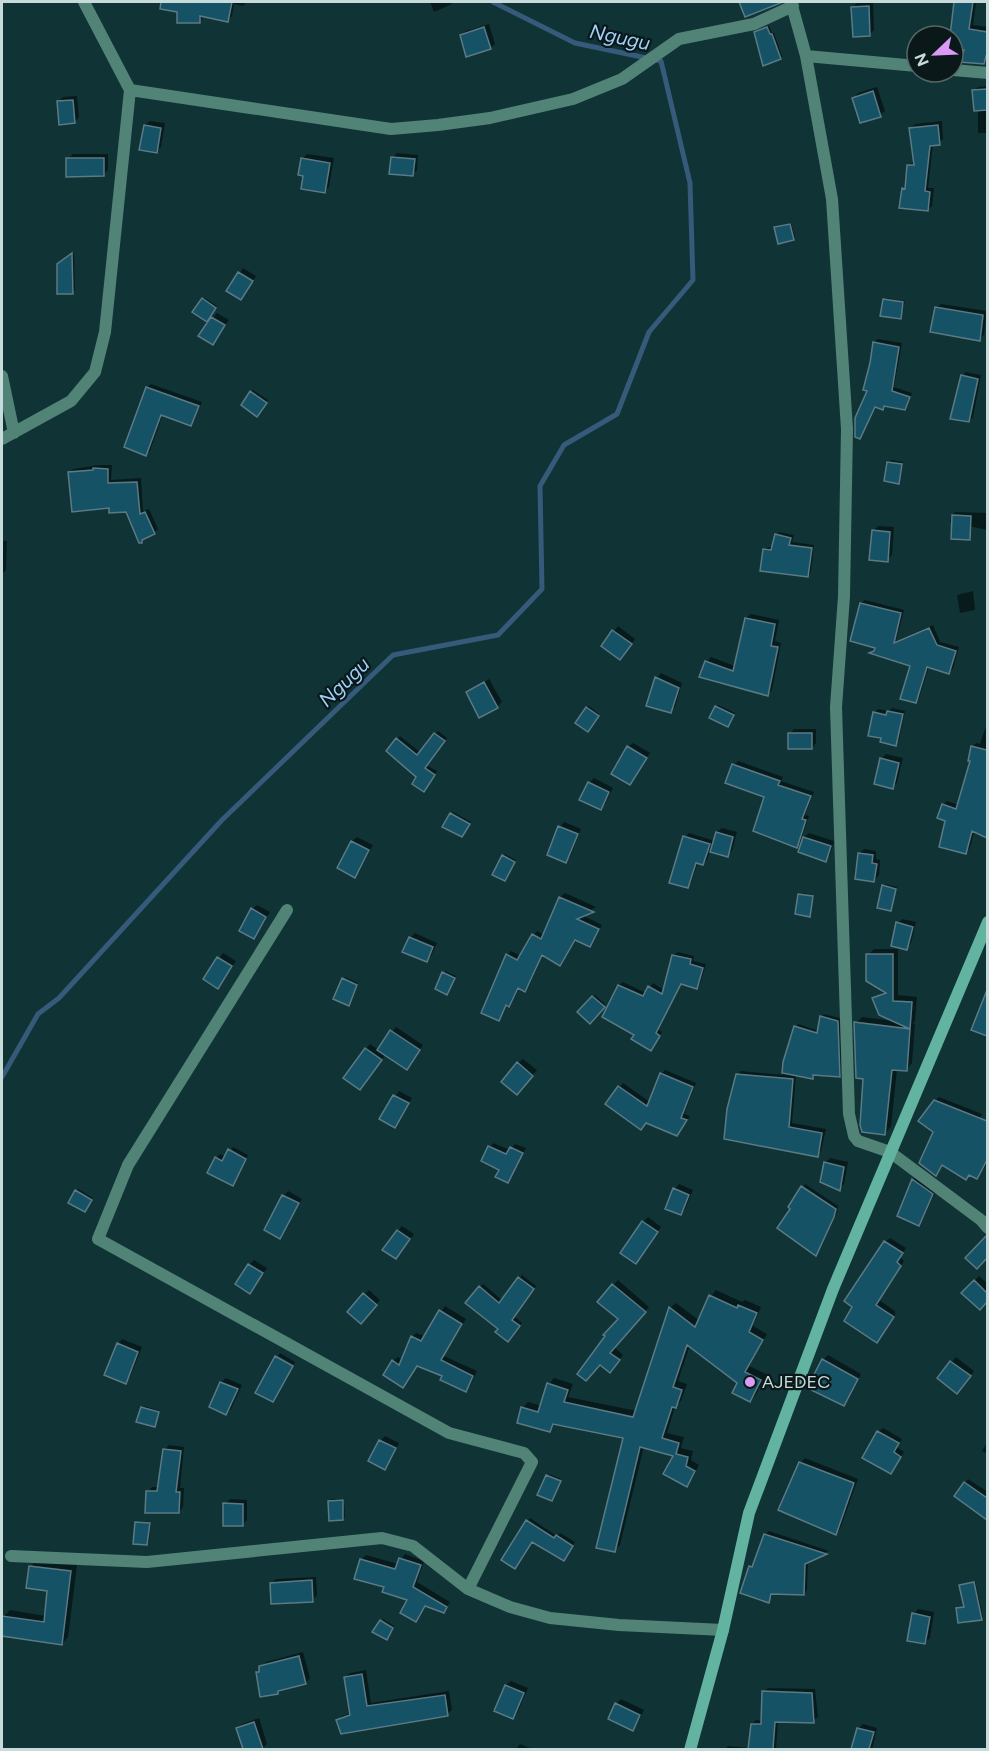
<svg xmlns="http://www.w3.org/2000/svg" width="989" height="1751" font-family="Figtree,sans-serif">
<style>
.shadow{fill:#0007}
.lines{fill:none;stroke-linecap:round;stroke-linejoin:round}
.stream{stroke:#365a79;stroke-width:5}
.building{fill:#165265;stroke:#5b7a85;stroke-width:1.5}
.minor{stroke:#528377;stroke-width:12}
.secondary{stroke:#62b4a1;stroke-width:12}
.poi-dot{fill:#db9af6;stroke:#0a1819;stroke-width:2}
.labels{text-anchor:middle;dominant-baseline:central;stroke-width:4.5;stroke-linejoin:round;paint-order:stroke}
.poi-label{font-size:18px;fill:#c8dbdb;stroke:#0a1819;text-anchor:start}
.water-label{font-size:20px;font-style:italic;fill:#a0cff9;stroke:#0a1819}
</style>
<rect width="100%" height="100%" fill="#103335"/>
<path class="shadow" d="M178,2H247L243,6L234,4L232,16L228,20L204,16L199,22L178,21Z
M430,2H454L450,5L434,12Z
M873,2L874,30L870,34L852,8L857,3Z
M956,2H976L973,25L988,27V59L983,63L965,49L953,47V36H951Z
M489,24L495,44L490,48L461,35L466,31Z
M769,26L772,33H774L782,56L781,58L757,31Z
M988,86V133H978V109L974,90L978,87Z
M877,87L885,111L880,115L853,98L858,93Z
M77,96L79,117L75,122L58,102L63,97Z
M150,121L165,123L161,147L156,152L145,125Z
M942,121L943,139L939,143L933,144L928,188H934L932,206L927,210L903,189L907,186L909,165L915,161L911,128L915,124Z
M397,153L418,155L417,170L412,174L392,158Z
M73,154H108V170L103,175L68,159Z
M307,154L334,158L329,187L325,191L305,175L302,159Z
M791,223L795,237L793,239L776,228Z
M74,253L75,291L73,292L61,263Z
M243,268L256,276L241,298L228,290Z
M205,298L217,306L208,318L203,299Z
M886,298L905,301L900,317L884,300Z
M941,304L987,311L984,335L979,339L936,308Z
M217,313L229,320L212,343L200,336Z
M878,339L902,343L894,387L912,393L908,405L904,409L885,405L883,408L877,406L859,437L869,390L874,342Z
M966,372L981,375L973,417L969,421L962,376Z
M151,384L202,402L194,420L190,424L163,414L150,451L146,454L126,446L147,387Z
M253,390L268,400L259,413L252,392Z
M891,460L903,462L898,482L889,462Z
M99,465H112L111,480L141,478L143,511L149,509L158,529L154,533L141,541L127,511L110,507L69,473L73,469Z
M955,512L988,513V530L950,522L951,516Z
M878,526L894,527L892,555L887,560L873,531Z
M779,532L794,535L792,542L814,545L811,572L808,576L764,550L768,547H773L776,535Z
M2,541H7L6,570L2,574Z
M973,591L975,610L960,613L957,595Z
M865,600L904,610L896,641L933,625L940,642L959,647L953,669L949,672L929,666L919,698L916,702L912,665L871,653L876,649L861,603Z
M751,614L779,620L775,641L781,643L772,690L767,695L707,662L711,657L735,666L746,618Z
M618,626L635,639L625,654L603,646Z
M661,673L682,683L675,707L670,711L648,705L657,678Z
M489,679L502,702L497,707L468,692Z
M718,705L735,713L730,724L711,718Z
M589,706L599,714L589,728L587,708Z
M892,708L905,711L899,740L895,744L883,737L874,713L878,709L889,711Z
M988,720V780L970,848L966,852L947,820L943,805L947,801L959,805L972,760V747L976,743L980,744Z
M794,729H816V743L812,748L790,734Z
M438,731L447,738L426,765L437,771L427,787L418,777L388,751L400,736L421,753Z
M633,743L650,753L630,784L628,747Z
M886,754L903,758L897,783L892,787L881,759Z
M738,761L783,777L781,781L814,792L805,815L809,816L801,840L809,833L834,841L830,855L825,860L804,839L796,846L766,796L734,765Z
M594,778L613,788L605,804L601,808L589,783Z
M453,812L471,822L464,834L451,814Z
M564,822L581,829L570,857L566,861L560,827Z
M722,828L737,832L732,851L727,855L710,850L707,860L703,864L698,862L691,883L687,887L685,837L689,833L715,841L717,832Z
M357,837L373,845L359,872L354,876L339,868L352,841Z
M864,849L876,851V859L880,860L879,875L874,880L859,854Z
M505,854L516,860L506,878L503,856Z
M885,884L897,887L890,909L883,886Z
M565,893L596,907L582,915L602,925L594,941L590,945L577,939L560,964L543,954L529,986L525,990L520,987L513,1001L509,1005H507L499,1019L507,955L511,951L521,956L537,931L544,935L560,897Z
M802,893L814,895L809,915L800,895Z
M257,905L270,912L254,937L252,909Z
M902,919L916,922L911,943L907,948L898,923Z
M415,933L437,943L431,956L427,960L410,938Z
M874,949H898V995L917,997L915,1021L913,1023L915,1024L912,1063L906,1070L897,1069L891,1127L885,1133L865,1078L856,1023L862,1017L894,1021L874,999L885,991L868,955Z
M678,952L694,956L693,961L706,964L700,984L697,987L682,983L658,1029L662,1032L654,1045L636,1035L619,985L623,982L646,993L653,983L664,990L674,955Z
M223,953L236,961L222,982L205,979Z
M445,971L456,976L447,993L437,988Z
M345,977L358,983L350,1002L343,979Z
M988,993V1034H987L973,1029Z
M595,995L605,1004L590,1021L580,1012Z
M824,1014L840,1018L841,1073L839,1076L815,1075L812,1077L796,1075L792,1123L826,1129L821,1151L817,1155L728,1109L737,1075L741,1071L783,1075L785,1062L796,1027L798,1024L819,1031L821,1017Z
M396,1027L423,1045L411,1064L386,1054L360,1088L366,1049L370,1044L379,1050Z
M523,1059L537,1070L521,1088L518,1063Z
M665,1070L696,1083L684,1114L690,1116L677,1134L607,1104L623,1083L650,1102L661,1074Z
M399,1091L412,1098L395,1126L381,1118Z
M939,1097L982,1114L976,1129L988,1136V1163L977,1177L943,1164L936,1174L935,1101Z
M493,1143L510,1150L515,1144L526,1148L511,1178L508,1181L501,1169L483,1161Z
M233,1147L248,1155L237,1180L233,1184L216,1158L220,1154L226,1157Z
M830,1158L848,1162L844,1184L839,1189L825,1163Z
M918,1175L937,1189L923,1219L919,1224L899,1215L913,1180Z
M679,1184L693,1190L685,1209L681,1214L675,1189Z
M805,1184L838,1206L837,1213L816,1254L793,1208Z
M78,1189L93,1198L87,1209L76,1191Z
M288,1191L302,1199L284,1232L280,1237L266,1229L284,1196Z
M648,1217L661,1227L640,1257L643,1222Z
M402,1226L414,1234L400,1253L398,1231Z
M890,1238L906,1248L900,1257L904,1261L879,1300L895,1311V1316L881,1337L846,1320L885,1242Z
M254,1260L267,1268L250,1292L249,1265Z
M522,1275L536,1286L514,1316L522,1323L511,1337L500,1328L480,1287L483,1284L502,1300Z
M979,1276L988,1284V1300L980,1308L963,1293Z
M618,1280L649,1307L614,1347L623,1355L615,1366L600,1363L620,1318L599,1301Z
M369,1290L380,1300L365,1318L349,1312Z
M716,1290L742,1302L745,1300L761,1307L753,1326L767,1334L749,1366L766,1374L756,1395L750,1401L739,1382L690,1345L678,1381L687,1384L681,1401L675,1407L667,1433L684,1437L681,1448L693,1451L691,1460L699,1465L692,1479L686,1485L675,1455L644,1446L620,1545L614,1550L625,1437L556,1423L550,1430L523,1408L528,1402L542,1406L549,1384L554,1378L573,1384L568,1397L637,1411L670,1308L676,1303L700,1321L711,1296Z
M445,1306L466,1319L444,1356L477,1371L470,1386L465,1390L444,1375L418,1364L403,1386L393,1361L398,1357L403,1360L412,1337L416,1333L425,1336Z
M122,1339L142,1347L130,1377L125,1382L118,1344Z
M280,1353L295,1362L294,1365L278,1356Z
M828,1355L861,1374L848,1400L843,1405L823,1360Z
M956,1357L974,1371L961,1388L939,1378Z
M226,1378L242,1385L231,1409L226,1413L211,1406L221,1382Z
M144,1406L160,1411L155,1425L142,1408Z
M883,1428L902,1439L897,1447L904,1452L891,1472L878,1432Z
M385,1436L399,1443L389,1463L384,1468L370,1461L381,1440Z
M988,1441V1454L982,1451Z
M169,1445L184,1447L180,1488H184L183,1507L179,1512L148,1492L152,1487H159L164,1450Z
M805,1458L858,1479L840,1529L835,1534L800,1463Z
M549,1474L561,1479L553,1497L539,1494Z
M968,1479L988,1492V1518L956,1495Z
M230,1499L247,1500V1520L242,1525L225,1504Z
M331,1499H344L345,1517L343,1519L329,1501Z
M530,1518L557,1536L560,1533L575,1542L567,1556L527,1521Z
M138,1521L151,1522L149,1542L147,1544L136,1523Z
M769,1531L829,1551L808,1561L807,1590L804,1594L774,1593L769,1601L750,1567L754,1563L765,1535Z
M405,1554L424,1561L417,1582L450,1602L444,1611L409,1600L386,1586L361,1560L366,1555L398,1564Z
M37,1560L77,1565L68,1637L62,1644L2,1635L3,1617L10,1610L46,1616L49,1589L30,1567Z
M316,1577L317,1595L313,1600L271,1584L276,1579Z
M975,1581L983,1617L981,1618L958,1609L965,1606L961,1585Z
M918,1609L934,1612L930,1638L925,1642L914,1614Z
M383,1619L394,1626L388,1637L381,1621Z
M303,1652L310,1678L306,1683L281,1689L278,1692L258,1673L266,1662Z
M366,1670L371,1703L449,1691L452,1710L447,1714L337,1721L342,1716L351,1713L345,1677L350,1673Z
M511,1681L528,1688L517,1713L513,1718L496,1710L506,1685Z
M768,1688L815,1689L818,1717L813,1721L778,1720L776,1750H724L728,1746L750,1748L752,1724L756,1720L763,1721L764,1692Z
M621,1699L644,1710L637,1724L633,1729L616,1704Z
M259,1718L267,1744L260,1750H245L237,1728L242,1724Z
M863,1724L877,1728L872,1750H853L858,1729Z
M520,1744L535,1750H515Z"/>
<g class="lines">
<path class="stream" d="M2,1077L38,1014L59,998L222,820L393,655L498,635L542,589L540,486L564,445L617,414L649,332L693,280L690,183L661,61L575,43L493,2"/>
</g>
<path class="building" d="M161,2H232L228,22L200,16V23H177V12L160,9Z
M739,2H783L745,17Z
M954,2H973L969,29L987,32V56H986L984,64L960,62L964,50L953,49V36H950Z
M869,6L870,36L853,37L851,7Z
M484,27L491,49L466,57L460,35Z
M767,27L770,34H772L781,59L763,66L754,32Z
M987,89V110L974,111L972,90Z
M873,91L881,117L860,123L852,98Z
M73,100L75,123L59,125L57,101Z
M144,125L161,128L157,153L139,150Z
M938,125L940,145L930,146L925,191L930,192L928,211L899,208L902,188L905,189L907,165H914L909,128Z
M391,157L415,159L413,176L389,174Z
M66,158H104V176L66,177Z
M301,158L330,163L325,193L301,189L303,176L298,175Z
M790,224L794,240L778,244L774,227Z
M72,253L73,294H57V264Z
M238,272L253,281L241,300L226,291Z
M202,298L216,308L207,322L192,312Z
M883,299L903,302L901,319L880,316Z
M935,307L983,315L980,341L930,332Z
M211,317L225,325L213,345L198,336Z
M873,342L899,347L892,391L910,397L905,410L884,406L883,410L875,407L860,439L855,437V418L867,391L863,390L870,363Z
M961,375L978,379L969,422L950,419Z
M146,387L199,406L191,426L161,415L146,456L124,447Z
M250,391L267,403L257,417L241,405Z
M887,462L902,464L899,484L884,481Z
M93,468L108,469V483L137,482L140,514L145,512L155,534L142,540V543H139L126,512L109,513V508L72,512L68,472L93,470Z
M952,515L971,516L970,540L951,539Z
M872,530L890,532L888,562L869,560Z
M775,534L791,538L789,545L812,548L808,577L760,571L763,549L771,550Z
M860,603L901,613L894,643L929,628L937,645L956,651L949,674L927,667L916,703L900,699L910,666L869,653L874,651L875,648L850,641Z
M745,618L775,624L771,646L778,647L768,696L699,677L705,661L733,671Z
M612,630L632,644L620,660L601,646Z
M655,677L679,688L671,713L646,706Z
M484,682L498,708L479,718L466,692Z
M715,706L734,715L728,727L709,718Z
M586,707L599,716L588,732L575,723Z
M887,711L903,714L896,746L880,742L881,738L868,736L873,712L886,715Z
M434,733L445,741L425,768L435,775L424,792L412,784L416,777L386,751L396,738L417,755Z
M788,733H812V749H788Z
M627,746L647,758L630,785L611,774Z
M971,746L987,750V838L972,831L966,854L939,847L945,821L937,818L942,804L956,809L970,761H968Z
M880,758L899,763L893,789L874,784Z
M732,764L780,781L778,785L811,796L802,819L806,820L797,848L753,831L764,797L725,783Z
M588,782L609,792L601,810L579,800Z
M450,813L470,824L462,837L442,827Z
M558,826L578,834L566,863L547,855Z
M716,832L733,837L728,857L710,852Z
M683,836L710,844L703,865L696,863L688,888L669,883Z
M803,837L831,846L826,862L798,852Z
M351,841L369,850L355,878L337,868Z
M858,853L873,855L872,863L877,864L874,882L855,879Z
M502,855L515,862L505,881L492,875Z
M882,885L896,889L891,911L877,908Z
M798,894L813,896L810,917L795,914Z
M559,897L594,912L577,919L599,929L590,947L575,940L560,966L542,955L525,992L518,988L509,1007L506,1005L499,1021L481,1013L506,954L517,960L532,934L541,939Z
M251,908L266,917L254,939L239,931Z
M896,922L913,927L907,950L891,946Z
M409,937L433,947L427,962L402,952Z
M866,954H893V1001L912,1002L910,1029L879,1015L872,998L886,993L866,981Z
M672,955L691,959L690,964L703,968L697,989L681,984L656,1033L660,1036L651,1051L631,1039L634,1035L602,1017L618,985L643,996L648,986L662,994Z
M217,957L232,966L218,989L203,979Z
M442,972L455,978L447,995L435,989Z
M342,978L357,985L349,1006L333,999Z
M987,990V1036L971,1030Z
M592,996L605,1007L590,1024L577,1012Z
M820,1016L838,1021L840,1077L813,1075V1079L782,1073L783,1062L794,1026L817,1033Z
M854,1022L910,1029L907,1071L892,1070L885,1135L862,1132L860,1125L863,1079L856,1078Z
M390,1030L420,1050L407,1070L377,1050Z
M365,1048L382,1060L360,1090L343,1078Z
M517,1062L533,1076L517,1095L501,1082Z
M660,1073L693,1087L681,1118L687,1120L677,1136L646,1123L641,1130L605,1104L618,1086L647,1106Z
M736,1074L793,1079L789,1127L822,1133L818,1157L724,1139L727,1109Z
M393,1095L409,1103L395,1128L379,1119Z
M934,1100L987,1121V1160L977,1179L969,1175L966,1180L942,1165L936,1176L919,1163L933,1132L918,1121Z
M488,1146L506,1154L510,1147L523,1153L508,1183L495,1177L499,1170L481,1161Z
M228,1149L246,1159L233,1186L207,1173L215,1157L222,1161Z
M824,1162L844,1167L840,1191L820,1182Z
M912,1179L933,1194L919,1226L897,1216Z
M801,1186L836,1209L834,1217L816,1256L777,1228L790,1209L788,1207Z
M673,1188L689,1195L681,1215L665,1209Z
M75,1190L92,1200L85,1212L68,1203Z
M282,1195L299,1203L280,1239L264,1230Z
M642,1221L658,1232L636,1264L620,1253Z
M397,1230L410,1239L396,1259L382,1250Z
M986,1236H987V1258L977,1269L965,1258Z
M884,1241L903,1253L897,1262L901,1266L876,1305L894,1317L877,1343L844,1321L852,1307L844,1301Z
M248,1264L263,1273L250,1294L235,1284Z
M518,1277L534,1289L512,1320L520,1326L508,1342L495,1332L498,1329L465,1303L479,1286L499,1303Z
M974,1280L987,1293V1302L980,1310L961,1293Z
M612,1284L646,1312L610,1353L620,1360L610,1373L600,1365L586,1381L577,1374L605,1336L603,1335L618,1319L597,1302Z
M363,1293L377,1305L361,1324L347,1312Z
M709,1295L737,1308L738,1305L757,1313L749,1332L763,1340L745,1372L761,1380L750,1402L732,1393L737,1383L687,1345L673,1387L682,1390L676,1408L672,1407L662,1438L679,1443L676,1454L688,1457L686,1466L695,1471L687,1487L663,1474L673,1456L640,1447L615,1552L596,1548L623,1438L553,1424L550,1432L517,1423L521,1407L538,1412L547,1383L568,1390L564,1402L633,1417L669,1307L695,1327Z
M439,1310L462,1324L441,1360L473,1376L466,1392L440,1380L442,1376L417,1366L403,1388L383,1375L392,1360L399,1365L411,1336L421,1341Z
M117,1343L138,1352L126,1384L104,1375Z
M275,1356L293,1366L273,1402L255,1393Z
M822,1359L858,1379L844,1406L807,1388Z
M950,1361L971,1376L957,1394L937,1378Z
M220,1382L238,1389L226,1415L209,1407Z
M141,1407L159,1412L155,1427L136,1422Z
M877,1431L899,1443L894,1452L901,1457L891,1474L862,1458Z
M379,1440L396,1448L385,1470L368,1461Z
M163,1449L181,1451L176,1492H180L179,1513H145L146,1491H157Z
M799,1462L854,1483L836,1535L778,1510Z
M546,1475L561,1481L552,1501L537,1495Z
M964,1482L987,1498V1520L954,1496Z
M343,1500V1520L329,1521L328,1501Z
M223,1503L243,1504V1526H223Z
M526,1520L554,1538L556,1535L573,1546L564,1561L532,1542L515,1569L501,1560Z
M135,1522L150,1523L147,1545L133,1544Z
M764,1534L827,1554L805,1564L804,1595L771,1594L769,1603L740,1593L749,1566L752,1567Z
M399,1558L421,1565L413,1587L447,1607L444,1613L425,1606L416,1622L400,1613L407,1600L382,1592L384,1587L354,1579L360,1559L395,1569Z
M29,1566L71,1571L62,1645L2,1636V1616L44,1622L47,1591L26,1588Z
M312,1580L313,1602L271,1604L270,1583Z
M974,1582L982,1620L958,1623L956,1608L964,1607L959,1585Z
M912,1613L930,1617L925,1644L907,1641Z
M380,1620L393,1628L387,1640L372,1632Z
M299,1656L306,1684L278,1691V1694L260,1697L256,1672H259V1666Z
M362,1674L367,1706L445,1695L448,1716L341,1734L336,1720L350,1715L344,1677Z
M505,1685L524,1693L513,1719L494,1711Z
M762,1691L812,1693L814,1723L775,1722L773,1749H748L751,1724H761Z
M615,1703L640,1715L633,1731L608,1719Z
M254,1722L263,1749H243L236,1728Z
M857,1728L874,1732L869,1749H851Z"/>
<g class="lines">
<path class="minor" d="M791,2L806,56L832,199L847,429L844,596L836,707L849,1114L854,1136L858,1141L890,1152L981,1220L988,1228
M806,56L917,66
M953,70L988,73
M130,90L391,129L438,125L490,118L573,99L622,79L679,39L754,24L793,6
M2,376L14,433
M2,439L71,401L95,372L105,332L130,90L84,2
M287,910L128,1165L98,1239L449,1433L524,1453L532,1462L468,1589
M11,1556L147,1562L382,1538L413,1546L468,1589L510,1607L550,1618L619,1625L723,1630"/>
<path class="secondary" d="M690,1750L723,1630L749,1513L833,1289L988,922"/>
</g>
<circle class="poi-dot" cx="750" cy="1382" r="6"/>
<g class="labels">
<g class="poi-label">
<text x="762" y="1382">AJEDEC</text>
</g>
<g class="water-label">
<text transform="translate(620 37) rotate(12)">Ngugu</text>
<text transform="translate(344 682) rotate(-44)">Ngugu</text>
</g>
</g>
<rect width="989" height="1751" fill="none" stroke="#c8dbdb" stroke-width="6"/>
<g transform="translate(935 54) rotate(247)"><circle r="28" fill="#0a1819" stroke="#566667" stroke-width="1.5"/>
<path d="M0-4.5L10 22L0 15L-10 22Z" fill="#db9af6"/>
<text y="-9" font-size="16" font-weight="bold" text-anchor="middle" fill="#c8dbdb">N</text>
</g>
</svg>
